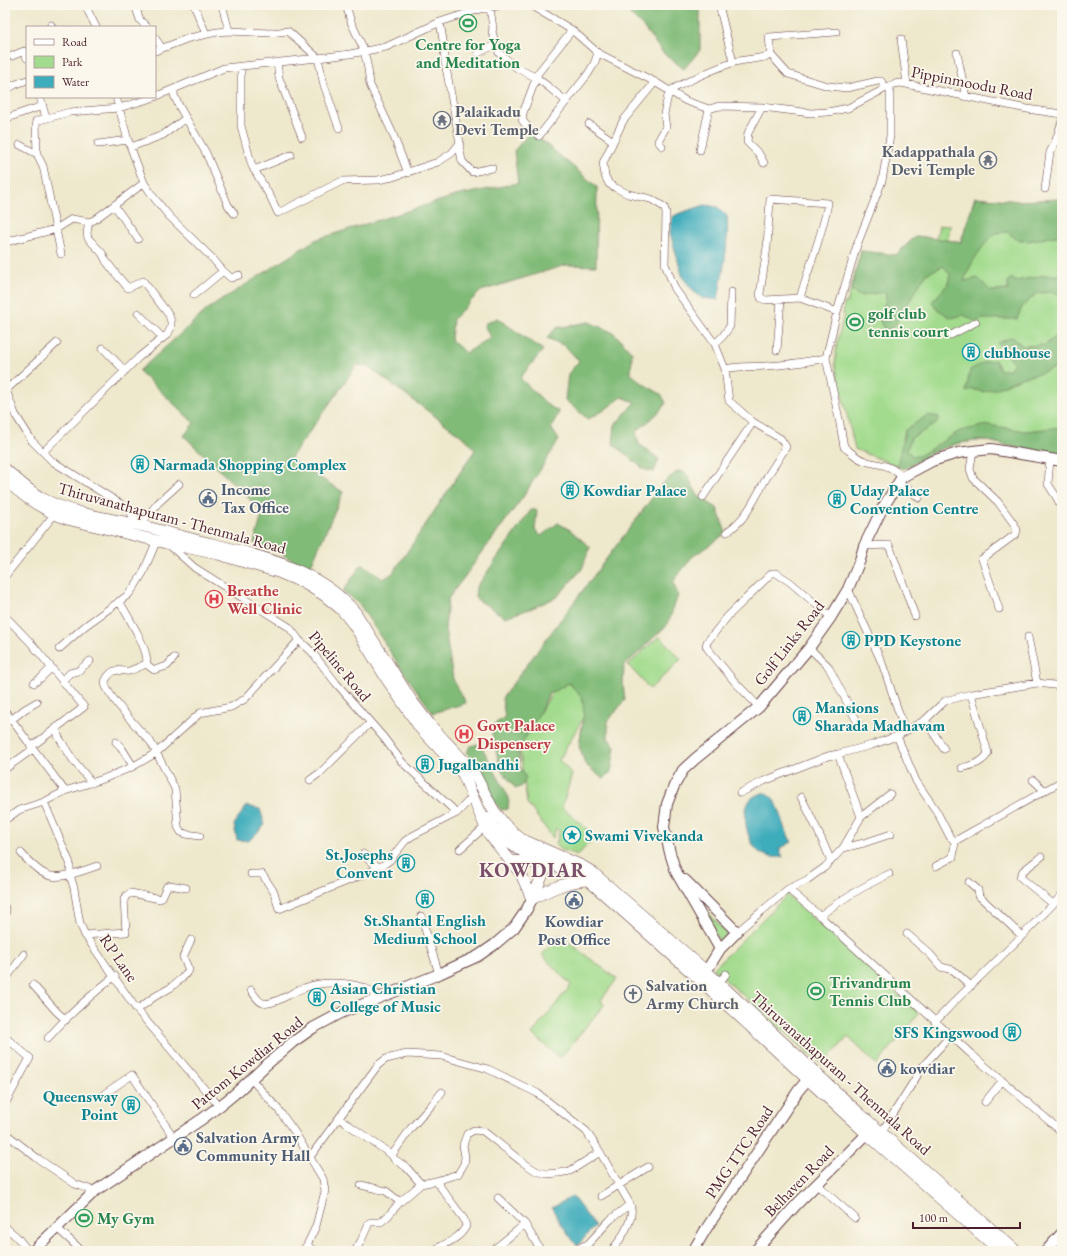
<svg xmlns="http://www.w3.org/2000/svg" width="1067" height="1256" font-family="'EB Garamond',serif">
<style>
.green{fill:#a2db8d;stroke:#767d5c}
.forest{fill:#81bb78;stroke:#666d52}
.water{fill:#3dacbb;stroke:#446673}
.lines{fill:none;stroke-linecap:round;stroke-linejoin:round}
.street-casing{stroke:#633d43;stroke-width:8}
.secondary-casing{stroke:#633d43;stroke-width:12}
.primary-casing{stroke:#633d43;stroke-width:12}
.street{stroke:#fff;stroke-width:7}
.secondary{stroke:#fff;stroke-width:10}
.primary{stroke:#fff;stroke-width:11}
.labels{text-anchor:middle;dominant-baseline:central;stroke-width:3.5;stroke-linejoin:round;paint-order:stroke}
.leisure-label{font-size:16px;font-weight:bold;fill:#27864d;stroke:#fbf7ec;text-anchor:start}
.street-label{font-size:16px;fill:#4a1f2b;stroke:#fbf7ec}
.worship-label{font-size:16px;font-weight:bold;fill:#5b616d;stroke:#fbf7ec;text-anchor:start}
.culture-label{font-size:16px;font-weight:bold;fill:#0d838f;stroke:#fbf7ec;text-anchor:start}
.service-label{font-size:16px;font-weight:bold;fill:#4e5e75;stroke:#fbf7ec;text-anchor:start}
.health-label{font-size:16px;font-weight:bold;fill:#be3a42;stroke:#fbf7ec;text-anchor:start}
.district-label{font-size:20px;font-weight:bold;letter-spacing:1px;fill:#7a506a;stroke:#fbf7ec}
</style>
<rect width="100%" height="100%" fill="#fbf7ec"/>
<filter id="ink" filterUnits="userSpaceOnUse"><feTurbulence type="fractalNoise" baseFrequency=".025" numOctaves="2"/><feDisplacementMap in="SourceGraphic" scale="8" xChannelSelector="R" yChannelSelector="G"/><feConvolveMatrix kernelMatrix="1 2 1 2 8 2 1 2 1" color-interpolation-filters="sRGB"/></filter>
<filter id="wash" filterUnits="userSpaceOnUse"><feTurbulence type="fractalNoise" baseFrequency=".012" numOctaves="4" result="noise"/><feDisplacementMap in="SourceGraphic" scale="16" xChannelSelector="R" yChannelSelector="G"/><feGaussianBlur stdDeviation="0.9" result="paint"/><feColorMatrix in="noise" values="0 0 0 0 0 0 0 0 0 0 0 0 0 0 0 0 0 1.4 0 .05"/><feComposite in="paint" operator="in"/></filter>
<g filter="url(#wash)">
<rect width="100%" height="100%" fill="#eee8cc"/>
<path class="green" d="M975,197L1019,201L1062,199V458L984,440L959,443L937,450L904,469L855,449L835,364L837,343L843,318L844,303H847L861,251L896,255L916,236L936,239L939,226L950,225L948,241L961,242Z
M659,636L681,659L650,689L628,665Z
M565,675L595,697L559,760L572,774L562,808L595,836L578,855L562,850L556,845L559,831L556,828L553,838L527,803L520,751V741Z
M693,895L727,934L720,942Z
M787,895L919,1013L877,1065L848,1037L823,1065L713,969Z
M559,935L617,979L601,1000L604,1005L560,1058L532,1034L571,985L542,955Z"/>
<path class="forest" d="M610,5H700V50L684,69L663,53L644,28L625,9Z
M531,131L597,187L596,266L566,265L481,291L453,319L451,340L466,353L490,338L484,324L497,318L543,350L520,378L548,405L559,412L551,428L559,440L523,497L448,599L445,629L453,679L466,703L433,713L400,667L360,605L343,591L362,564L383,579L393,573L475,450L467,440L367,366L357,365L290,459L343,492L309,570L280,553L254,543L263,512L184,436L194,423L139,371L208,309L315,240L455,196L518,183L514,151Z
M975,197L1019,201L1062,199V235L1028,241L1016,239L1008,232L995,233C982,246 970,263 964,281L978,278L991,291L1008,290V281L1011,278L1015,281L1046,275H1062V298L1052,292L1037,293L1022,307L1017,319H984L976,322L964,315L951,318L936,308L932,302L948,284L950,274L943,266L926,274L893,328L884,330L879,319L886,300L885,292L859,296L851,290L861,251L896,255L916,236L961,242Z
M589,322L614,333L632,352L631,374L645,385L661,394L666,403L658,413L636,432L639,444L659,459L654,472L645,470L613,444L615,425L635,402L622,397L603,411L588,419L565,400L568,374L579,361L565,346L547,338L556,328Z
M1062,326V367H1057L1038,374L1021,378L998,388L983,392L972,389L966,392L970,370L982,363L995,360L1000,370L1010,369L1014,362L997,343L1012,337L1023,346L1045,345L1060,333Z
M928,415L939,417L936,424L911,438L907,450L912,456H919L960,431L988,425L1026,431L1062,427V458L984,440L959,443L937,450L904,469L897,467L905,430Z
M678,471L686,473L698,496L717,508L726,533L714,542L692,557L673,582L678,595L668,624L624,666L623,684L625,700L608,721V738L615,747L611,772L603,779L585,764L579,746L584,712L582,697L569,683L549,694L532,727L519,748V766L526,778L522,786L516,789L500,768L491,729L495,724L505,717L502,698L664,482Z
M531,510H537L535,530L541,536L558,523L570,530L590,547L582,569L557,597L530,609L505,617L475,598L476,588Z
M477,744L483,749L509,798L508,809L501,810L496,804L467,752L471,746Z"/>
<path class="water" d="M705,205L718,207L727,216C729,244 723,272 718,300L702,298L695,293L683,278L670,233L672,217L680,213Z
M763,793C765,793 767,793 769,795C781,802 783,830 792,842L779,849L783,857C775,858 766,857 759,852C747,842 739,810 752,798C754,796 759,794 763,793Z
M246,806L260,809L265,825L249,841L237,840L234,825Z
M572,1196L595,1226L577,1246L559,1221L552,1208Z"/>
</g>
<g filter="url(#ink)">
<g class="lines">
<defs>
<path id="street" d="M85,5L96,27
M135,5L140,20L147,27
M194,5L206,34
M222,5L229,31
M346,5L351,22L364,50L368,69L370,85L392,132L408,173
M530,5L572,30L598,53L655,82L686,101L709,109L719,106L762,107L811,113L828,112L848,108L894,84L901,83L1027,109L1062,114
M719,5L733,62
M490,8L493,28L492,32L499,53L517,68L537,78L546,85L566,101
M51,25L52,27
M155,38L162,48
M901,39L907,84
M155,51L189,38L217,32L229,31L270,33L288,31L318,58L324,85L339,128
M478,53L497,44
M957,53L966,97
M771,55L788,74L828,86L847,88L878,81H881L886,88
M12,56L24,51L27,58
M277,62L279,78L302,137
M241,66V126L252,166L271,198L278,213L342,181L378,180L393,177L438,162L452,153L460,143L445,62L444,46L440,22
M655,82L623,121L603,163L605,176L609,184L616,188L628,194L651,199L664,207L666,213L665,264L675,289L715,344L725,369L729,401L753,422L781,439L786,447C780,457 773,467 767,477C755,497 748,518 727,532
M890,86V136L882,181L857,245L837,312L826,358L840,424L844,447C850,451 857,459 865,461C881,466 889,463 902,477
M174,90V95L179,106L206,153L228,205L234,213
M5,91L14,85L27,80
M40,97L46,118
M116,97L128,140L144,183L155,199L169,216L213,259L223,271L231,278L239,275
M762,107L748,133L747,142L759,154L764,163
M5,119L24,112L43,106
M589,124L613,141
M527,126L522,120L523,113L538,73L572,30
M539,136L588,74L594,64L598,53
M98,144L128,140
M20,145L37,154
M459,145L462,161L472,172L492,168
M662,146L658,141L666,127L664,114L669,91C690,80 712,69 735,62C744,59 763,59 771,55L769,37L836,32
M131,147L163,135L186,118
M700,150L709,109
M254,170L291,155
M1045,189L1050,152L1055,143L1062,121
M114,205L138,239
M5,245L9,241L56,229L72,219L89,222L94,220L144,183
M61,254L43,166L37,154L36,121L70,112L119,108L152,98L224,68L318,58L350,54L386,47L440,22L480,9L504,5
M194,295L223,271
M800,298C809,266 822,236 828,203L770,199L767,247L760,294L761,298L765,300L800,298L837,312
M138,313L163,338
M951,335L976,322
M715,344L723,336L730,326L731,292
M103,348L125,371
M777,350L781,300
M725,369C739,366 752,367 766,366C786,365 806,362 826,358
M5,387L15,414L32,441L52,461L127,508L140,525
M6,390L57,343
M973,451L970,469L973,478L998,502L1014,524L1017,530L1016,534L982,559L999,609
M43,452L139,357L168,334L171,327V322L169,315L143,281L128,288L116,274L106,261L102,253L88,238L87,233L89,222
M1050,459L1048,484L1057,498L1062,509
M897,484L908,488L919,498
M703,497L753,422
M139,527L140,525L158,503L179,484
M168,544L195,568L289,627L299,640L312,652L336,683L384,738L402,762L457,813
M864,546L889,545L915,616
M5,576L57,511
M848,589L882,663L905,731
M119,601C126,613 151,652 146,664C141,666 135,669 129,671C124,672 119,669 114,671C110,673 105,679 105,683C106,694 141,732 150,741L153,746L175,789L178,827L181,832L186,834L200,836
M5,616L31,643L84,707L31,747
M1028,637L1037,683
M809,648L828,666L859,725
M59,649L85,626L128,595L135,586L143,573L157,540
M146,664L154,670L167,666L174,658
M62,681L70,673L78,671L90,661
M34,683L41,678L51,668
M759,707L734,681L708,649L706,646L707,642L728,616L772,573H776L790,582L831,617
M5,711L65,791
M11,720L25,709L37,702
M925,720L944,749
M57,727L58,736L73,760L92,783
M897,736L916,781L937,812L950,837L955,841
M116,742L121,747L133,766
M962,768C972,765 983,763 988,753L971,694
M5,769L33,749
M310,780L321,772L370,723
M1033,780L1045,791
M740,793L764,781L828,756L838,754L872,745L897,736L925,720L945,701L971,694L1037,683L1062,686
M801,797C812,818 822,839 831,861
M44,802L70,863V875L74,888L80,924L85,935L137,1010L219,1106
M861,817L890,794
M5,820L19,810L44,802L65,791L103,779L132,767L156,753L200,713L231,707L245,699L299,640
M955,841L1062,781
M843,848L864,843L891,834
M460,849L486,826
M21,853C28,861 40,874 51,876C63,879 85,870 97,866
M363,854L379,868
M1041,857L1023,871L1020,877L1053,904
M936,866L953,857L955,841
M251,874H262L274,892L279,909L379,868L390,860L405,841L412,836L457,813L473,796
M969,882L978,890L979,896L1022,936
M788,889L820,916L971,1054L1062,1132
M5,908L6,912L5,913
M421,916L439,974
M820,916C841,899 864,886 889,874
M737,932L788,889L807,880L825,867L843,848L861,817L838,754
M907,934L930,954L941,967L953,970L971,986
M85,935L126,932L124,899L127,895L131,893L160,899L162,897L167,886L170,885L186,888
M5,980L24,954
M719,983L726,974
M33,985L57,1012L66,1020
M251,990C254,994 258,1002 263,1003C274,1006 293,991 304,988C327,979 362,982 381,997
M137,1010L154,997L170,988L182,978L189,970L183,957L191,940
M935,1022L953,1003L1022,936L1062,895
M5,1037L30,1058L5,1104
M48,1038C68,1015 91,995 115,976
M251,1079L278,1109L294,1131L323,1179L325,1191L316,1226L307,1245L302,1251
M104,1094L132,1075L174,1138
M985,1102L1002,1081
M340,1119L392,1155L394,1159L406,1167L421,1184L400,1202L386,1191L361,1185
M5,1133L37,1158L75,1184L95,1191
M881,1133L924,1065L951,1035
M392,1155L411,1128L430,1107L442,1092
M310,1157L378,1065L386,1059L407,1054L441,1056L488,1069L537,1093L586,1131L600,1152L630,1204L610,1220L588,1244L572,1251
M421,1184L436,1181L458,1174L464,1164L465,1157L463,1145L467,1134L474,1130L483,1131L521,1161L536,1171L547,1174L559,1173L570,1171L600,1152
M816,1184L855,1218
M601,1196L648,1167
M498,1198L525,1224L541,1251
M5,1227L17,1237L28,1251
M57,1228L82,1251
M307,1245L314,1251
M355,1251L361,1241L369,1223L371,1222H381L388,1216L400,1202
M432,1251C444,1244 460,1239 466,1226L464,1219L436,1181
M492,1251L525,1224
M611,1251C620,1241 636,1218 630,1204"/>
<path id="secondary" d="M685,880L737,932L720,949L702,978
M720,949L676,872L670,853L664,827L667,804L674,786L683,770L695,759L759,707L809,648L831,617L848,589L860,560L864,546L882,509L902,477L932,461L958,453L973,451L991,449L1062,461
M33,1251L95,1191L202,1119L226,1101L238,1091L265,1066L293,1042L313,1028L341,1013L439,974L478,956L494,945L514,928L527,909L532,899
M693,1251L706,1229L798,1091L813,1073
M755,1251L797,1204L867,1134
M1046,1251L1062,1233"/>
<path id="primary" d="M5,469C17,480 29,491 43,499C73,514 107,518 139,525C161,530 182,537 204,542C257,555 318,568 355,612L411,700L431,726L464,761L474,773L494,811L505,825L521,839L582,866L592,872L706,971L860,1114L1016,1251
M5,479C23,497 44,510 67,519L166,543L218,554L278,572L304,583L324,595L341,609L354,625L386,678L420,728L463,774L488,833L521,874L525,883L532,899
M487,818L493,828L504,839L518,849L587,879L700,980L867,1134L1000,1251
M511,861L542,863
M532,899C551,889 565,882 586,880
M532,899L548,863L550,857"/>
</defs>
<use href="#street" class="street-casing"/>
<use href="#secondary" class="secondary-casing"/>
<use href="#primary" class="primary-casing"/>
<use href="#street" class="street"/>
<use href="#secondary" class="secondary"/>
<use href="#primary" class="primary"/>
</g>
</g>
<defs>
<symbol id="stadium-ring" viewBox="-11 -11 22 22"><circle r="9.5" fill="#fbf7ec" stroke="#2e9e5b" stroke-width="1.5"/><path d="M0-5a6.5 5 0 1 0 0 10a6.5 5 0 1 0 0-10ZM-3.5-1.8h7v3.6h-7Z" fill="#2e9e5b"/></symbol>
<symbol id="temple-ring" viewBox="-11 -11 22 22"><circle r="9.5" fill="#fbf7ec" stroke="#6b7280" stroke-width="1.5"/><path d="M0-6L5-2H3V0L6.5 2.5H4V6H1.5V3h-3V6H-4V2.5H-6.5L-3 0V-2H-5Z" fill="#6b7280"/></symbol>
<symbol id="building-ring" viewBox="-11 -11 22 22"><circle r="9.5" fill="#fbf7ec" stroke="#0f9aa8" stroke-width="1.5"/><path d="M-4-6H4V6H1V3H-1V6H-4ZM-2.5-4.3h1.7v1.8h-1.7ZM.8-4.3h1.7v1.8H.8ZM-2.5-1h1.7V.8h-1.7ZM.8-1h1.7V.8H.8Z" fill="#0f9aa8"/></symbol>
<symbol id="civic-ring" viewBox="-11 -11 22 22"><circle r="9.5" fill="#fbf7ec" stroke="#5c6f8a" stroke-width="1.5"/><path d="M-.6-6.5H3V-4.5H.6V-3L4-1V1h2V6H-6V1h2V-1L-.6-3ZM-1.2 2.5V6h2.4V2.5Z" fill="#5c6f8a"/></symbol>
<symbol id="hospital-ring" viewBox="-11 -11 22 22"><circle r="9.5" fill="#fbf7ec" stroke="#e0444e" stroke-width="1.5"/><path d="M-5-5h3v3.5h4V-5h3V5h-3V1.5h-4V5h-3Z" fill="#e0444e"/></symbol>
<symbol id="sight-ring" viewBox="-11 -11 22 22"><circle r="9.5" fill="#fbf7ec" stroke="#0f9aa8" stroke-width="1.5"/><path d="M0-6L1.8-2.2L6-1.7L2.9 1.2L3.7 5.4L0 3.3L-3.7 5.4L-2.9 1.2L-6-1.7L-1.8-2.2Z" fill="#0f9aa8"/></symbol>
<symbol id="church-ring" viewBox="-11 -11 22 22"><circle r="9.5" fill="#fbf7ec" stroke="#6b7280" stroke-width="1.5"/><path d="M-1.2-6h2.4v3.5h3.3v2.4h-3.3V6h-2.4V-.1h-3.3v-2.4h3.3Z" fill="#6b7280"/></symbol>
</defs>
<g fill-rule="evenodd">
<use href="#stadium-ring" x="458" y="13" width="20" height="20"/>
<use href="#temple-ring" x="432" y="110" width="20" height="20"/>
<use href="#temple-ring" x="978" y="150" width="20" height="20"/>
<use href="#stadium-ring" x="845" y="312" width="20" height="20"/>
<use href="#building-ring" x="961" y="342" width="20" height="20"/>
<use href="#building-ring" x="130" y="454" width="20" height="20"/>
<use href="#building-ring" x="560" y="480" width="20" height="20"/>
<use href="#civic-ring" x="198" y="488" width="20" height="20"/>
<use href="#building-ring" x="827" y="489" width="20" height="20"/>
<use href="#hospital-ring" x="204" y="589" width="20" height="20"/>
<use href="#building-ring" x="841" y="630" width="20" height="20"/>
<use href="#building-ring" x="792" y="706" width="20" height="20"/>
<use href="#hospital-ring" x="454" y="724" width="20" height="20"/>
<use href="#building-ring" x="415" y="754" width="20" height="20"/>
<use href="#sight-ring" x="562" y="825" width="20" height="20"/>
<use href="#building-ring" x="396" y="853" width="20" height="20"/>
<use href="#building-ring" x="415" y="889" width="20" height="20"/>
<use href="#civic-ring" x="564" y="890" width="20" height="20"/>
<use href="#stadium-ring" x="806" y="981" width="20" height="20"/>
<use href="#church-ring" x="623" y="984" width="20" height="20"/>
<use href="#building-ring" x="307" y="987" width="20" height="20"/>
<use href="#building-ring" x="1002" y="1022" width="20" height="20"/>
<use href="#civic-ring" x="877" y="1058" width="20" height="20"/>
<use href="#building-ring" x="121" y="1095" width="20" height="20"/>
<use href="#civic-ring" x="173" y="1136" width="20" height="20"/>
<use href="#stadium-ring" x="74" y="1208" width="20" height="20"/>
</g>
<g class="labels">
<g class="leisure-label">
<text x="468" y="44" text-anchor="middle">Centre for Yoga<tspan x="468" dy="18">and Meditation</tspan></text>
<text x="868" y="313">golf club<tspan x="868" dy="18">tennis court</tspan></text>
<text x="829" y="982">Trivandrum<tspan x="829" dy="18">Tennis Club</tspan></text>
<text x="97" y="1218">My Gym</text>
</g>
<g class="street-label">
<text transform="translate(972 83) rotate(11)">Pippinmoodu Road</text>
<text transform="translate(172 518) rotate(15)">Thiruvanathapuram - Thenmala Road</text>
<text transform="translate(789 643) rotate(-52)">Golf Links Road</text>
<text transform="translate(340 666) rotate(50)">Pipeline Road</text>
<text transform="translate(119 958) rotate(55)">RP Lane</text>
<text transform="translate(247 1063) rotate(-39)">Pattom Kowdiar Road</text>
<text transform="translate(841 1073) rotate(42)">Thiruvanathapuram - Thenmala Road</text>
<text transform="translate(739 1152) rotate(-56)">PMG TTC Road</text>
<text transform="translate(799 1181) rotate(-46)">Belhaven Road</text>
</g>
<g class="worship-label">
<text x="455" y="111">Palaikadu<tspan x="455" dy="18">Devi Temple</tspan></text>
<text x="975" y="151" text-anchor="end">Kadappathala<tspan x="975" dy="18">Devi Temple</tspan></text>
<text x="646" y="985">Salvation<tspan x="646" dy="18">Army Church</tspan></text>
</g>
<g class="culture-label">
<text x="984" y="352">clubhouse</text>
<text x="153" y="464">Narmada Shopping Complex</text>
<text x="583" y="490">Kowdiar Palace</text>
<text x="850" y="490">Uday Palace<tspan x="850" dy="18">Convention Centre</tspan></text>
<text x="864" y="640">PPD Keystone</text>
<text x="815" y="707">Mansions<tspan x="815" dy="18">Sharada Madhavam</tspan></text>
<text x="438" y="764">Jugalbandhi</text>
<text x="585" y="835">Swami Vivekanda</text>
<text x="393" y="854" text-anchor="end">St.Josephs<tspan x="393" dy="18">Convent</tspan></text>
<text x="425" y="920" text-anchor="middle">St.Shantal English<tspan x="425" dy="18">Medium School</tspan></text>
<text x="330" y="988">Asian Christian<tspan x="330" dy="18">College of Music</tspan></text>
<text x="999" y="1032" text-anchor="end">SFS Kingswood</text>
<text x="118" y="1096" text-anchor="end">Queensway<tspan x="118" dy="18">Point</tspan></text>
</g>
<g class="service-label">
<text x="221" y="489">Income<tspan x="221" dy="18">Tax Office</tspan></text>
<text x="574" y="921" text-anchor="middle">Kowdiar<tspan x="574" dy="18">Post Office</tspan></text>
<text x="900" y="1068">kowdiar</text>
<text x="196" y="1137">Salvation Army<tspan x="196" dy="18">Community Hall</tspan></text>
</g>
<g class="health-label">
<text x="227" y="590">Breathe<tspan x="227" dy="18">Well Clinic</tspan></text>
<text x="477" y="725">Govt Palace<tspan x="477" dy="18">Dispensery</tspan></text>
</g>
<g class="district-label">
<text x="533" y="870">KOWDIAR</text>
</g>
</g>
<rect width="1067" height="1256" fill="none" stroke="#fbf7ec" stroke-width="20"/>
<rect x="26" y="26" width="130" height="72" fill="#fbf7ec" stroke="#b4a19f"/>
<rect x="34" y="39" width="20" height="6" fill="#ffffff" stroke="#b4a19f"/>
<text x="62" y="46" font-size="12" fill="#4a1f2b">Road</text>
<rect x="34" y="56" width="20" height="12" fill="#a2db8d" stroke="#b4a19f"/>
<text x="62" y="66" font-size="12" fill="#4a1f2b">Park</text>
<rect x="34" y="76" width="20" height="12" fill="#3dacbb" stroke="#b4a19f"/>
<text x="62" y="86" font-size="12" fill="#4a1f2b">Water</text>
<path d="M913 1222v6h107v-6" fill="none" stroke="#4a1f2b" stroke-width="2"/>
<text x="919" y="1222" font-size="12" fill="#4a1f2b" stroke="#fbf7ec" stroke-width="3" paint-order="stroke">100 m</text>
</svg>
